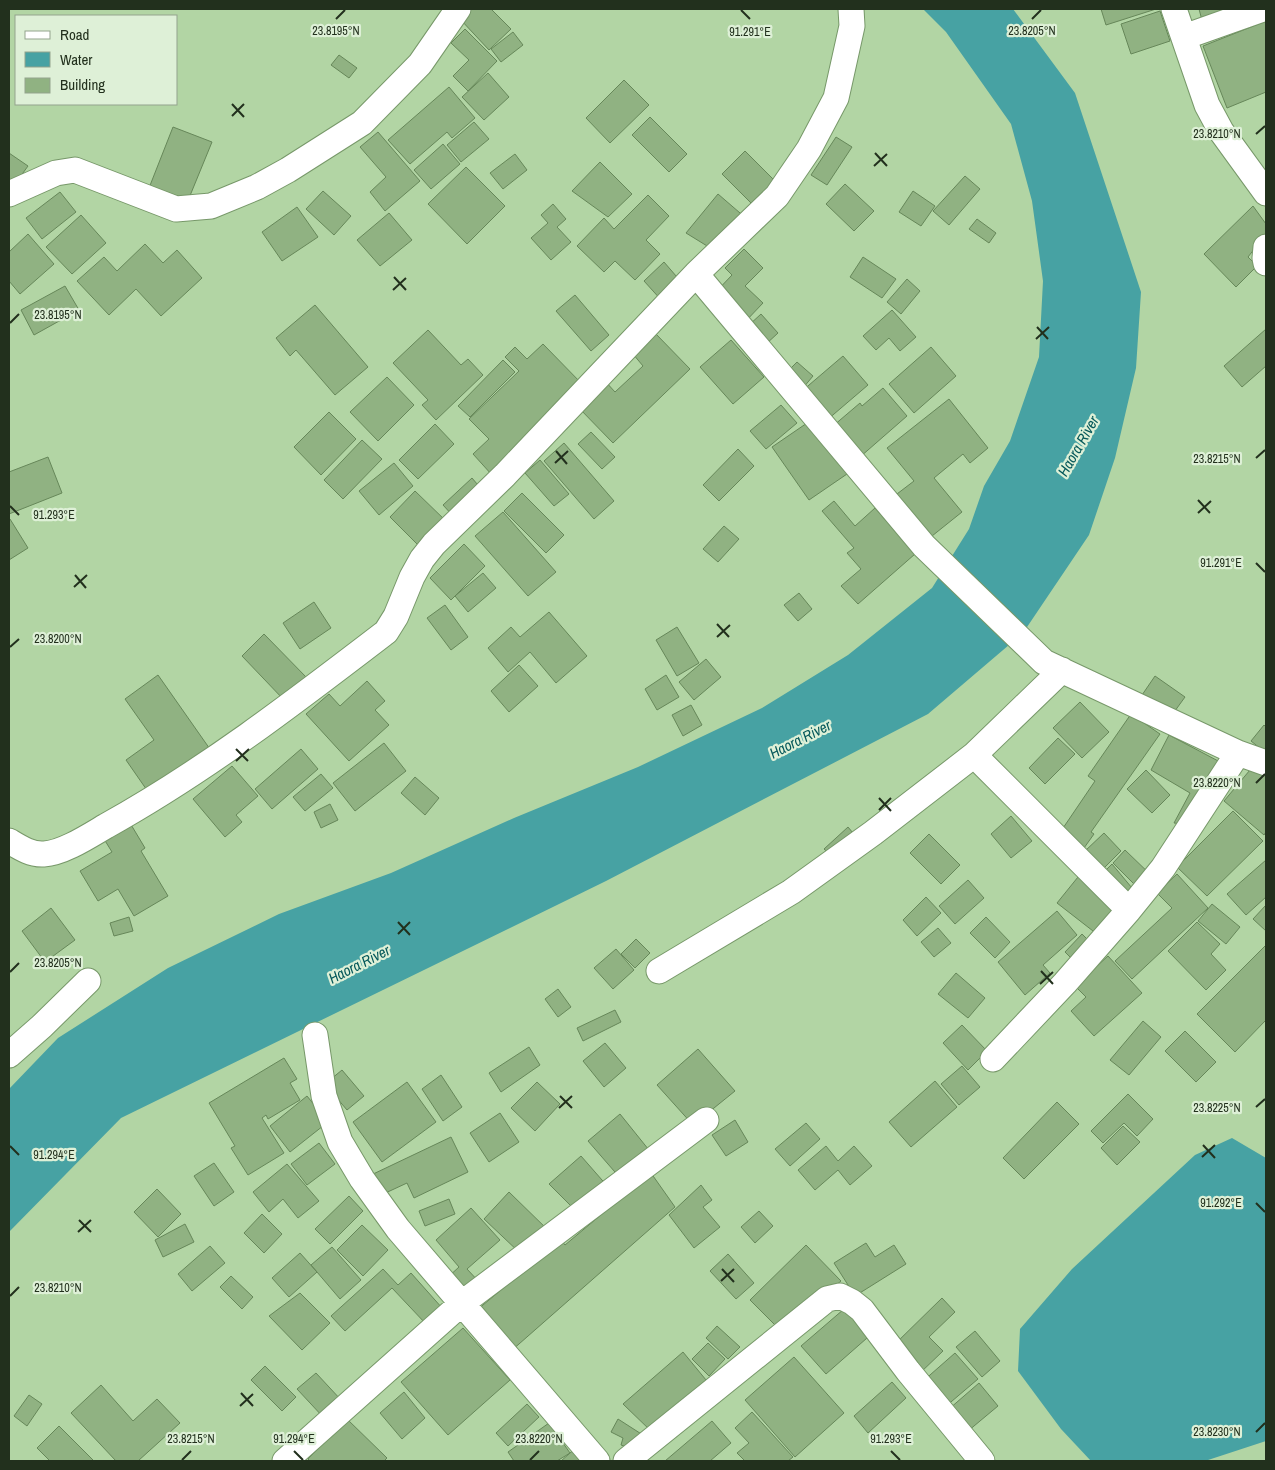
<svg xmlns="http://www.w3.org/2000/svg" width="1275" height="1470" font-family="'Archivo Narrow',sans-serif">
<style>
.water{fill:#47a2a3}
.building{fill:#90b282;stroke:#668759}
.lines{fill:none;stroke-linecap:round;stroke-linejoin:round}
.minor-casing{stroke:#779869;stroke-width:27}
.minor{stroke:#fff;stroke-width:25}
.ticks{fill:none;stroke:#22301d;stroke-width:2}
.labels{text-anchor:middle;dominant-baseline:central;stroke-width:4.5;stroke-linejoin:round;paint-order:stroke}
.water-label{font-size:15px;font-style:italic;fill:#05585a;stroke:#def0d7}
.ticks-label{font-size:12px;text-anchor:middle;fill:#22301d;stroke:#def0d7;stroke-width:4.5;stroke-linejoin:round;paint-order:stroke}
</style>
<rect width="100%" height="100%" fill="#b2d5a4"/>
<path class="water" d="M923,9H1013L1075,93L1141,292L1136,368L1115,458L1089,535L1023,633L928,714L606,881L121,1118L9,1232V1089L58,1038L168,968L279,914L391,873L514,818L638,767L762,708L848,655L932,588L969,529L984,486L1010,441L1039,357L1043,281L1032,201L1011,124L946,32Z
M1232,1138L1266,1158V1441L1205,1461H1091L1061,1429L1018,1371L1020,1329L1072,1269L1195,1155Z"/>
<path class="building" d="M471,9H491L511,29L489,50L460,19Z
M1101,9H1156L1106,25Z
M1199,9H1246L1203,24Z
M1160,11L1170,41L1131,54L1121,24Z
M1266,21V92L1227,108L1203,46Z
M465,29L497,61L468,91L453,76L469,60L451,43Z
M513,32L523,45L501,62L491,49Z
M339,55L357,68L349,78L331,65Z
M488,73L509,97L484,120L462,97Z
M624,80L649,105L610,143L586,118Z
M449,87L475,118L452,138L447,132L410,164L388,140Z
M650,117L687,154L669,172L632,135Z
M474,122L489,139L461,162L447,145Z
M173,127L212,142L187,203L149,188Z
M378,132L420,181L385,211L370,192L386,177L360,147Z
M836,137L852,147L827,185L811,175Z
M443,144L460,164L431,189L414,170Z
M745,151L777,183L753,205L722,174Z
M9,153L28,166L15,184L9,179Z
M515,154L527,170L503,189L490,173Z
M600,162L632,194L608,217L572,191Z
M466,167L505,206L467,244L428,204Z
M965,176L980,189L949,225L933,211Z
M845,184L874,211L854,231L826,204Z
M323,191L351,216L334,235L306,209Z
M913,191L935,206L921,226L899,212Z
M60,192L76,212L42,239L26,218Z
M718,194L747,219L712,249L686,233Z
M648,195L669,216L646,240L660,254L635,280L615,261L604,272L577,246L604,218L614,229Z
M553,204L566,219L557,227L571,242L551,260L531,238L548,223L541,215Z
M1253,206L1266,224V234L1248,257L1257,266L1236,287L1204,254Z
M297,207L318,237L282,261L262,232Z
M389,213L412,240L380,266L357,240Z
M81,215L106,243L72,274L46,247Z
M977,219L996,233L989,243L969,229Z
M28,234L54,264L20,294L9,281V252Z
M145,244L163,263L177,250L202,278L161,316L136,289L109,315L77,281L104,257L117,271Z
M744,249L763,268L745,286L763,303L743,324L713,295L732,275L725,268Z
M863,257L896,279L882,298L850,277Z
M664,262L683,284L663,302L644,281Z
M907,279L920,291L901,314L887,302Z
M65,286L79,310L34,335L21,310Z
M575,295L609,335L591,351L556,311Z
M315,305L368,367L335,395L296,350L290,356L276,338Z
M892,310L916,337L900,351L889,338L876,350L863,336Z
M761,314L778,333L765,345L748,326Z
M1266,329V366L1242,387L1224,366Z
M428,330L461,365L468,359L483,375L436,420L422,405L428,400L393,363Z
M655,333L690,369L613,443L578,407L605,381L615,392L643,366L633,354Z
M731,340L764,377L733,404L700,367Z
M543,344L584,386L492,475L473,454L489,439L469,419L519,371L505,357L515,347L527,359Z
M931,347L956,376L914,413L889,384Z
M843,356L868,385L827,420L802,391Z
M503,360L515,372L470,417L458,406Z
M797,362L813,376L803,388L786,373Z
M387,377L414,405L378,441L350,412Z
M883,388L907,416L860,457L833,426L860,403L862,406Z
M949,399L988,448L970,463L963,454L934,478L962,512L927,540L893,497L914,481L887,448Z
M781,405L797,423L766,449L750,431Z
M329,412L356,439L321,475L294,447Z
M810,421L847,474L809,500L772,447Z
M435,424L454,444L418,479L399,460Z
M591,432L615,457L602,469L578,444Z
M362,440L382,459L343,499L324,480Z
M564,443L614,501L594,519L544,461Z
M738,449L754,466L719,501L703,485Z
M48,457L62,493L9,514V472Z
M540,460L569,494L554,506L525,473Z
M394,463L413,486L379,515L359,491Z
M472,478L483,491L454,517L443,505Z
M415,491L447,522L421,548L390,517Z
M522,493L564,535L546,553L504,511Z
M834,501L855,526L875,508L915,554L858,604L841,586L861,569L847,553L854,548L822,511Z
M503,512L556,572L528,596L475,536Z
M10,519L28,548L9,560V520Z
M724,526L739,539L718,562L703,549Z
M464,544L485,566L451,600L430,578Z
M483,573L496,588L468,612L455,596Z
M799,593L812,609L798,621L784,605Z
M314,602L331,628L300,649L283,623Z
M445,605L468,637L451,650L427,618Z
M549,612L587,656L556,683L530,652L508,672L488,648L511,627L520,637Z
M677,627L699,663L677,676L656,640Z
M264,634L307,678L284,700L242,656Z
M706,659L721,677L694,700L679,682Z
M519,665L538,686L509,712L491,691Z
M158,675L212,752L151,796L126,760L154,740L125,699Z
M666,675L679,697L657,710L645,689Z
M1155,676L1185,697L1172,715L1142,695Z
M367,681L385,701L375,710L389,725L349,761L306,714L329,694L340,706Z
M1080,702L1109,732L1082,758L1053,728Z
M691,705L702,725L683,736L672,715Z
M1131,714L1160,734L1091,832L1094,834L1079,855L1059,834L1095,781L1088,776Z
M1264,725L1266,727V753L1251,741Z
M1169,735L1222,763L1184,824L1174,823L1190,793L1151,770Z
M1058,738L1075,754L1045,784L1029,768Z
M384,743L406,771L355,811L333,783Z
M301,749L318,769L272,809L255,789Z
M1255,764L1266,770V832L1264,835L1224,801Z
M232,766L258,796L236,815L242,822L225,837L193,799Z
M1146,770L1170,795L1152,813L1127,789Z
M321,774L333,788L305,811L293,797Z
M415,777L439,798L425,815L401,793Z
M330,804L338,820L321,828L314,812Z
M1233,811L1263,841L1207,896L1177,867Z
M1011,816L1032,841L1011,858L991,834Z
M130,823L145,848L141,851L168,896L134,916L118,889L98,901L80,871L112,852L104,839Z
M848,827L858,839L833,857L824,849Z
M1104,833L1121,851L1102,870L1085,851Z
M929,834L960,865L941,884L910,853Z
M1125,850L1154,878L1141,891L1113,863Z
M1266,860V897L1246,915L1227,894Z
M1112,864L1137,894L1128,904L1100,876Z
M1177,874L1208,908L1132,979L1115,961L1172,908L1157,893Z
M1078,877L1122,911L1102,938L1057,903Z
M968,880L984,898L955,924L939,906Z
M926,897L941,913L917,936L903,920Z
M1212,904L1240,927L1226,944L1198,921Z
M1266,905V931L1253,919Z
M51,908L75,940L45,962L22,931Z
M1057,911L1077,935L1043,965L1050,973L1025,995L998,962Z
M129,917L133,931L114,936L110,923Z
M986,917L1010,942L995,958L970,933Z
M1197,922L1220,944L1211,954L1226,970L1206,990L1168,951Z
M938,928L951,943L934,957L921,942Z
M1082,934L1094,946L1076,963L1065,952Z
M636,939L650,953L635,968L621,954Z
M1266,945V1020L1235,1052L1197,1014Z
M616,949L634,970L613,989L594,968Z
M1108,956L1142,993L1094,1036L1071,1011L1086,997L1075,986Z
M956,973L985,998L968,1018L938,994Z
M558,989L571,1007L558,1017L545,999Z
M615,1010L621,1022L583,1041L577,1028Z
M1143,1021L1161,1037L1129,1075L1110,1060Z
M962,1025L987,1051L968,1070L943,1043Z
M1185,1031L1216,1062L1196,1082L1165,1051Z
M605,1043L626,1068L604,1087L583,1061Z
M529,1047L540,1065L501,1092L489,1073Z
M698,1049L735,1091L693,1125L657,1085Z
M284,1058L297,1079L290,1083L300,1100L268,1119L266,1115L262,1118L284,1153L248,1175L231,1148L235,1146L209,1103Z
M962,1066L980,1087L959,1105L941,1084Z
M342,1070L364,1096L347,1110L325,1084Z
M441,1075L462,1107L443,1121L422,1089Z
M935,1081L957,1107L911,1147L889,1122Z
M407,1082L436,1122L382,1162L353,1122Z
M537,1082L560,1104L535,1131L511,1108Z
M1128,1094L1153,1119L1137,1136L1124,1123L1103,1143L1091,1131Z
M307,1096L328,1122L290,1152L270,1126Z
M1057,1102L1079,1124L1024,1179L1003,1158Z
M500,1113L519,1142L489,1162L470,1133Z
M620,1114L653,1155L621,1179L588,1141Z
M735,1120L748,1142L726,1156L712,1135Z
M806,1123L820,1139L790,1166L775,1149Z
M1123,1126L1140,1142L1117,1165L1101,1148Z
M451,1137L468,1172L414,1198L407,1183L379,1196L369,1176Z
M319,1143L335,1164L307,1185L291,1164Z
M826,1146L838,1161L854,1146L872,1166L850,1185L838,1170L815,1190L798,1170Z
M581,1156L609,1188L577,1212L549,1184Z
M214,1163L234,1192L214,1206L194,1176Z
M287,1164L319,1201L298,1218L283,1199L269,1212L253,1192Z
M651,1173L675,1207L511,1351L477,1310L561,1240L565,1245Z
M701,1185L712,1200L703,1207L720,1227L694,1248L669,1215Z
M157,1189L181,1214L158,1237L134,1212Z
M509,1192L550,1232L521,1254L484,1219Z
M349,1196L363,1211L330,1244L315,1229Z
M449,1199L455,1214L425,1226L419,1211Z
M471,1208L500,1240L467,1269L481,1284L464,1296L447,1278L459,1267L436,1240Z
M759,1211L773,1226L755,1243L741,1227Z
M262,1214L282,1234L264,1253L244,1233Z
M185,1224L194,1242L163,1257L155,1240Z
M362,1225L388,1250L363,1276L337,1250Z
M866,1243L875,1257L894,1245L906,1264L855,1296L834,1263Z
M806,1245L841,1281L781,1331L750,1300Z
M210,1246L225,1263L192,1291L178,1274Z
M332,1247L361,1280L340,1299L311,1265Z
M300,1253L317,1272L289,1297L272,1278Z
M728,1254L754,1283L736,1299L710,1271Z
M383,1269L398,1285L411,1273L443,1309L426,1324L392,1288L345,1331L331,1316Z
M231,1276L253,1297L242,1309L220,1287Z
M300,1293L330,1323L302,1350L269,1316Z
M942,1298L955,1312L929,1337L943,1351L919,1374L893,1346Z
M851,1303L875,1331L826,1374L801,1346Z
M717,1326L740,1347L728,1359L706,1338Z
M463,1328L510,1380L448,1435L401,1382Z
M975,1331L1000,1361L982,1377L956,1347Z
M708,1343L725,1359L709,1376L692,1359Z
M683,1352L711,1386L652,1432L623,1404Z
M955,1353L978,1379L945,1407L922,1382Z
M794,1357L844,1413L795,1457L745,1400Z
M265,1366L296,1397L282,1411L251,1380Z
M316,1373L342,1401L324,1418L297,1389Z
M892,1382L906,1398L868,1433L854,1416Z
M979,1383L998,1406L968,1431L949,1409Z
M101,1385L133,1421L157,1399L180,1423L138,1461H116L71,1413Z
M404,1392L425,1418L402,1439L380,1413Z
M29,1395L42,1404L27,1426L14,1416Z
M527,1404L539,1417L508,1446L496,1433Z
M752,1412L793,1457L788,1461H745L737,1453L749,1443L735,1428Z
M347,1419L387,1458L384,1461H310L308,1459Z
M618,1419L646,1437L635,1450L621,1445L623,1438L611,1432Z
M712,1421L731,1443L710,1461H665Z
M549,1423L570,1453L557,1461H514L508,1452Z
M59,1426L94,1461H50L37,1448Z
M578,1446L591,1461H561Z"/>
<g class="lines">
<defs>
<path id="minor" d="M1174,9L1207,105L1221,131L1266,193
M1184,37L1263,9
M9,194L56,173L75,170L176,209L211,206L257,187L288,170L362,123L420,64L458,9
M1266,247L1265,258L1266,263
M696,274L924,546L1044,662L1238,753L1266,763
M974,755L1129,910
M9,841C19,847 31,855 44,854C63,853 89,836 106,826C205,771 296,701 386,632L396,616L412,577L422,559L434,544L505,475L696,274L777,196L809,149L836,98L852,26L851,9
M659,971L791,892L873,833L974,755L1062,670
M315,1035L324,1096L340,1142L362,1179L398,1229L597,1461
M9,1055L42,1026L88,981
M993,1059L1065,983L1129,910L1163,868L1238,753
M285,1461L461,1304L706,1120
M626,1461L827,1299L840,1296L852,1302L862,1310L908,1371L982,1461"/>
</defs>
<use href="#minor" class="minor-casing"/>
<use href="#minor" class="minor"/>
</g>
<path class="ticks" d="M741,10L750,19M336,19L345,10M1032,19L1041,10M232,104L244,117M232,116L244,104M1256,134L1265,126M875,153L887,166M874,166L887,154M394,277L406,290M393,290L406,278M10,323L19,314M1037,327L1048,339M1036,339L1049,327M556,451L567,464M1256,458L1265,450M555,463L568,451M1198,500L1210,513M10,506L19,515M1198,513L1211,501M1256,563L1265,572M75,575L86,588M74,587L87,575M717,624L729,637M717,637L730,625M10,647L19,639M236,749L248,761M236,761L249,749M1256,783L1265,774M879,798L891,811M879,810L891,798M398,922L410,935M398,934L410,922M1041,971L1053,984M10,972L19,963M1040,984L1053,972M560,1096L572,1108M1256,1107L1265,1099M559,1108L572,1096M1203,1145L1215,1158M10,1146L19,1155M1202,1157L1215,1145M1256,1203L1265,1212M79,1220L91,1232M78,1232L91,1220M722,1269L734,1282M721,1281L734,1269M10,1296L19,1287M241,1393L253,1406M240,1406L253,1394M1256,1432L1265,1423M294,1451L303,1460M891,1451L900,1460M182,1460L191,1451M530,1460L539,1451"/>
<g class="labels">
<g class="water-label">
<text transform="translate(1078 446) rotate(-60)">Haora River</text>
<text transform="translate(800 739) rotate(-27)">Haora River</text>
<text transform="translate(359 964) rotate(-27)">Haora River</text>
</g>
</g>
<g class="ticks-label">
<text x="336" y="35">23.8195°N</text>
<text x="1032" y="35">23.8205°N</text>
<text x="750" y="36">91.291°E</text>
<text x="1217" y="138">23.8210°N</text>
<text x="58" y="319">23.8195°N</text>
<text x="1217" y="463">23.8215°N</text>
<text x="54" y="519">91.293°E</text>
<text x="1221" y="567">91.291°E</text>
<text x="58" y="643">23.8200°N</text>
<text x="1217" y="787">23.8220°N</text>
<text x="58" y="967">23.8205°N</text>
<text x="1217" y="1112">23.8225°N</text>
<text x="54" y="1159">91.294°E</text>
<text x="1221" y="1207">91.292°E</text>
<text x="58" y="1292">23.8210°N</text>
<text x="1217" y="1436">23.8230°N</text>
<text x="294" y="1443">91.294°E</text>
<text x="891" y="1443">91.293°E</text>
<text x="191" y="1443">23.8215°N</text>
<text x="539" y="1443">23.8220°N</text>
</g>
<rect width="1275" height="1470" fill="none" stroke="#22301d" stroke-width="20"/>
<rect x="15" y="15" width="162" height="90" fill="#def0d7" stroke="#93a38d"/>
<rect x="25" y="31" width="25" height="8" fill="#ffffff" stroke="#93a38d"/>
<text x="60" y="40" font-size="15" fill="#22301d">Road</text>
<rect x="25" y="52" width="25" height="15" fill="#47a2a3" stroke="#93a38d"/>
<text x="60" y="65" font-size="15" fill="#22301d">Water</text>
<rect x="25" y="78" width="25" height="15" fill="#90b282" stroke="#93a38d"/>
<text x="60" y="90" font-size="15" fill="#22301d">Building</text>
</svg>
